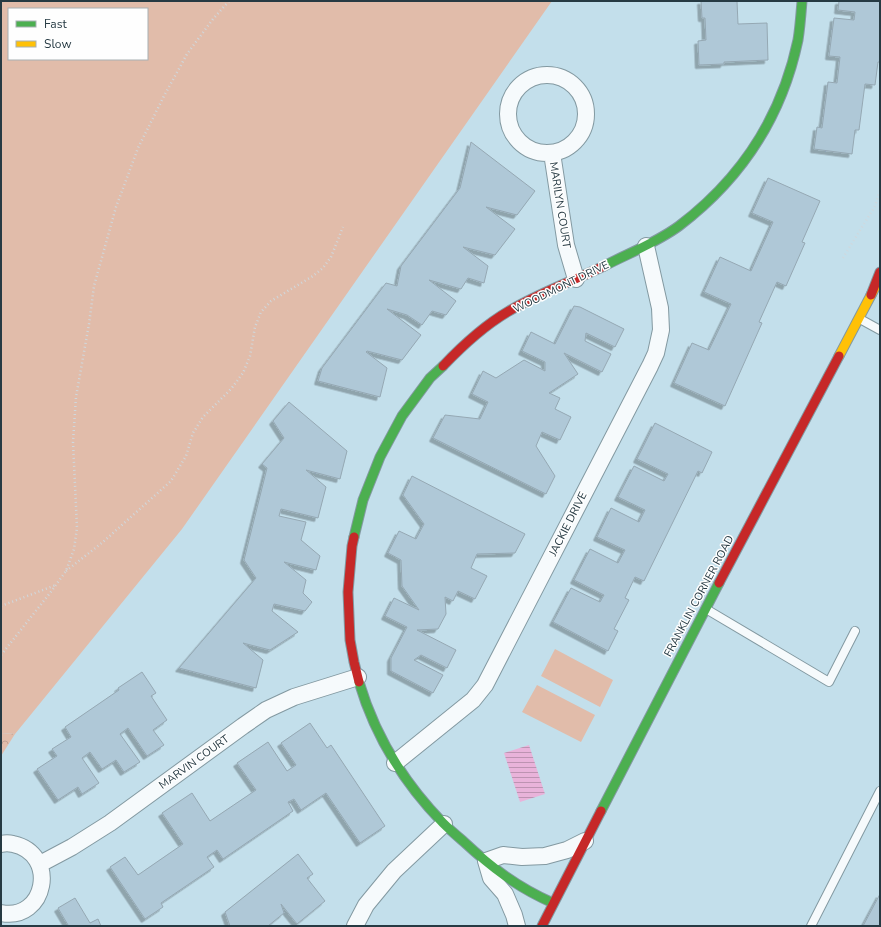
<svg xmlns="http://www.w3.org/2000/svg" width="881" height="927" font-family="'Nunito Sans',sans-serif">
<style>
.grass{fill:#e1bcaa;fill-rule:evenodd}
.forest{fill:url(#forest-crowns)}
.water{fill:url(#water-rules)}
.building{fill:#afc8d7;stroke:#95a8b3;filter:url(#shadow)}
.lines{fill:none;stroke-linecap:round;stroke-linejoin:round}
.lane-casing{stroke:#8399a1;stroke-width:10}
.street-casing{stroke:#8399a1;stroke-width:18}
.fast-casing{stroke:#8399a1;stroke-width:11}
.slow-casing{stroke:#8399a1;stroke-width:11}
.jam-casing{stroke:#8399a1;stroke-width:11}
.path{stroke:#d0d8dd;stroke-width:2.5;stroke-dasharray:1 3;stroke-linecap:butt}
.lane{stroke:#f6fafc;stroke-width:8}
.street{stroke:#f6fafc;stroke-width:16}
.fast{stroke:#4caf50;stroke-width:9}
.slow{stroke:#ffc107;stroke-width:9}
.jam{stroke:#c62828;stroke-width:9}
.labels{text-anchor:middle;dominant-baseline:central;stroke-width:3;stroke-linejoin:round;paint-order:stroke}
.street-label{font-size:11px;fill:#263a43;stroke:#fefefe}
</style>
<defs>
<pattern id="forest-crowns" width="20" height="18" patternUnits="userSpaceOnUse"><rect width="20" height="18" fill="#e1bcaa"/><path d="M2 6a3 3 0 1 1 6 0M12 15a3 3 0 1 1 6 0" fill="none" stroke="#c1a294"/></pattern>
<pattern id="water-rules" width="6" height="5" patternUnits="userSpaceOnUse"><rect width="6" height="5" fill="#e9b3da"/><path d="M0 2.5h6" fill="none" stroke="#bd93b2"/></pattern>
<filter id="shadow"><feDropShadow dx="-3.5" dy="3.5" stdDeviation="0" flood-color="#0004"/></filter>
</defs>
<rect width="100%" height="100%" fill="#c3dfeb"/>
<path class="grass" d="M1,1H552L182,529L15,734L1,733ZM9,9H147V59H9Z
M555,649L613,680L600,707L541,676Z
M537,685L595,715L581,742L522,712Z"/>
<path class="forest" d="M1,733L15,734L1,756Z"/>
<path class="water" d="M529,745L545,794L520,802L504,753Z"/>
<path class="building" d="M701,1H737L738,24L767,23L768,60L724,62V64L699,65L698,41L706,40L705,18H702Z
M839,1H880V62H878L875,85L865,84L859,130H855L852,154L814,149L817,127L822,128L828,82L837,83L840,57L829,56L834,18L854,20L855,12L838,10Z
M471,142L535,191L517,215L486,207L515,229L495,255L463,247L488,266L484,283L468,278L461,289L429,280L456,301L446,315L432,311L422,325L407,315L387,309L421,335L402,360L367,351L366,352L387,368L380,397L318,381L322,368L386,283L397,286L401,266L460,188Z
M768,178L820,201L802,242L805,243L786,286L777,282L759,322L762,323L725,406L674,383L692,343L709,350L731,304L704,292L720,257L751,271L773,222L752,213Z
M574,306L580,307L624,329L615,347L586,333L585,341L611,354L602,372L564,353L578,374L549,393L560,398L555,409L571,417L560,440L542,432L536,446L555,476L546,494L433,438L445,415L480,419L488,402L472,394L483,371L496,378L524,360L545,371V362L522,351L531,332L555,344Z
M289,402L347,451L340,479L306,470L326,487L318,518L281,509L279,516L306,522L301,540L320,556L316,570L284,562L306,580L303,593L312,602L305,611L274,604L272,611L298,632L270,650L243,643L263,660L256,688L179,668L256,578L244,560L267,468L262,464L284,438L273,421Z
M655,423L712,452L702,473L698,471L644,581L635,577L625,598L629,600L614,629L618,631L608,651L553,622L571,588L600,602L604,595L574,580L590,549L618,563L625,550L597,537L611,508L639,522L645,510L618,497L634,466L664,481L668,474L637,459Z
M412,476L525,534L515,553L477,554L471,568L487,576L475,599L458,591L453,601L445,597L446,614L438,629L417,630L456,650L447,668L421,655L414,660L443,675L433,693L391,671V658L407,627L385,616L394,598L419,610L402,586L401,560L388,553L399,531L416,539L424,524L403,495Z
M142,672L156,693L151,696L167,720L153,730L164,745L147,756L128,728L120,734L140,762L124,772L116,760L102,769L90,752L82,758L99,783L82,794L78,787L58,800L37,769L57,756L52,749L71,737L65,727L119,690L118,688Z
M310,723L327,748L331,745L385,826L360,843L326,793L301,810L294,799L288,802L293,811L223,859L217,850L207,857L214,867L161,903L163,907L145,919L110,867L125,857L138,875L183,844L162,813L192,793L210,821L256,790L237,763L268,742L287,771L296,765L281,743Z
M298,854L313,874L307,878L325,901L297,924L281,904L284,913L268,926H230L225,912Z
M880,894V926H863Z
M75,898L90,923L98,919L101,926H67L68,925L58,908Z"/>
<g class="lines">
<defs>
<path id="lane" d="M860,319L880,330
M706,609L829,682L855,631
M811,926L880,791"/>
<path id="street" d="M508 114a39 39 0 1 1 78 0a39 39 0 1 1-78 0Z
M552,153L566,245L576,279
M395,763L473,700L485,685L650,366L656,353L661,330L660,308L646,246
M1,844C5,843 9,843 13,844C59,854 46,922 1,913
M40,864L72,847L110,823L243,726L266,710L294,697L358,677
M355,926L366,905L394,871L444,824
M517,926L514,915L505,894L491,878L486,861L503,855L522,857L545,856L567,850L585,841"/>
<path id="fast" d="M604,266C629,253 656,243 679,226C741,179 782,116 798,40C800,28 801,14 802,1
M354,537L363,500L380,457L402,416L430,378L443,366
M359,682C375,736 404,783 443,823C449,829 456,835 463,841C492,868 517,887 553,903
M601,811L719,583"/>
<path id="slow" d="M839,356L880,278"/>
<path id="jam" d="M871,295L880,272
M443,366C463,345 485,325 509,311C539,293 573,281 604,266
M354,537L352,546L348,592L350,640L354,662L359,682
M719,583L839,356
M542,926L601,811"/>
</defs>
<use href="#lane" class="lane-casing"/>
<use href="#street" class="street-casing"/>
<use href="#fast" class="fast-casing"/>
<use href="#slow" class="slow-casing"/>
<use href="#jam" class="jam-casing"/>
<path class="path" d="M843,258L875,206L880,190
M66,571L103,542L171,481L186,456L193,433L203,417L231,389L243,373L250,356L255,327L261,312L271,301L313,276L323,268L331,257L343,227
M1,606L56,585
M1,655L50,593L66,571L74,549L77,528L73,442L76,397L89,324L94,286L116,207L138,148L164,96L187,54L213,19L229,1"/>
<use href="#lane" class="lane"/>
<use href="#street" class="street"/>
<use href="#fast" class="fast"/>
<use href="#slow" class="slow"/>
<use href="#jam" class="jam"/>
</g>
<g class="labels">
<g class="street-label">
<text transform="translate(560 205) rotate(81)">MARILYN COURT</text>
<text transform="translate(561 287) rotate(-26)">WOODMONT DRIVE</text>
<text transform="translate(568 524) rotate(-63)">JACKIE DRIVE</text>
<text transform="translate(699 596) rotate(-62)">FRANKLIN CORNER ROAD</text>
<text transform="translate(194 762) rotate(-36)">MARVIN COURT</text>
</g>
</g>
<rect width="881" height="927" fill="none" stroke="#263a43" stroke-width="4"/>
<rect x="8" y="8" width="140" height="52" fill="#fefefe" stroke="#a8b0b3"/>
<rect x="16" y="21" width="20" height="6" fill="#4caf50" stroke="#a8b0b3"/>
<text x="44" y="28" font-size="12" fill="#263a43">Fast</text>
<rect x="16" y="41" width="20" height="6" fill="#ffc107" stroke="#a8b0b3"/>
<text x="44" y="48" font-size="12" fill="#263a43">Slow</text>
</svg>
